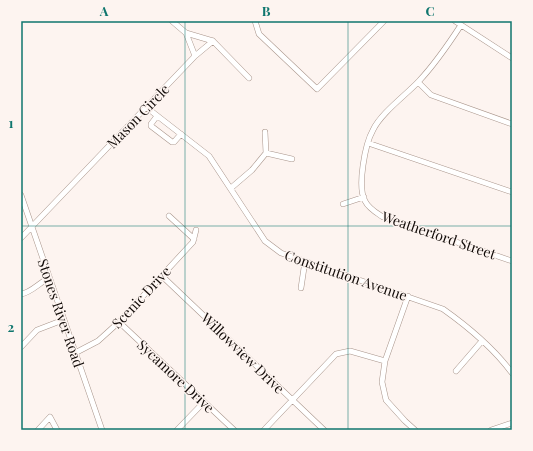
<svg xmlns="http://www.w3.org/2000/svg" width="533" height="451" font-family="'Playfair Display',serif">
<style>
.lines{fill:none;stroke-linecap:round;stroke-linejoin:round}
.minor-casing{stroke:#a9958b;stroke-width:6}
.minor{stroke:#fff;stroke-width:5}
.grid{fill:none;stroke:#0f766e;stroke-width:1;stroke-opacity:0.55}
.labels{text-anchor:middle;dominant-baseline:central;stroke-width:3;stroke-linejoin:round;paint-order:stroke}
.street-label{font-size:14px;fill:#110a07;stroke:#fdf4f0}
.neatline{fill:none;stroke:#0f766e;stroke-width:1.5}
.grid-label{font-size:13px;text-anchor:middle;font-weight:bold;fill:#0f766e}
</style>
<rect width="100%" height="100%" fill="#fdf4f0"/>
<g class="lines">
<defs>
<path id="minor" d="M172,21L186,33L213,41L249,78
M255,21L259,34L317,89L384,21
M455,21L512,58
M461,25C448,45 435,64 419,81C406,95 381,113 373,130C365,144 357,187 365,201C369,209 377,213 383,217L512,261
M186,33L195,56
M418,82L431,95L512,124
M146,107L209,156L265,241L281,253L443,309C467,326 495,350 512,373
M157,116L151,124V126L172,142H174L181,134
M368,143L512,192
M266,153L292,159
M231,188L252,170L266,153L265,132
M21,195L102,430
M343,204L364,197
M169,216L194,239
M21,238L195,56L213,41
M162,276L324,430
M301,288L305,261
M21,294C31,293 40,282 49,278
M408,296L385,361L382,382L386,400L405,421L415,430
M119,322L234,430
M21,347L37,330L63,320
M75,353L98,341L119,322L193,242L196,230
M456,371L482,341
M38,430L50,417L57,430
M177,430L204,402
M264,430L336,354L350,351L385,361
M491,430L512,423"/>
</defs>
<use href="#minor" class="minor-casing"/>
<use href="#minor" class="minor"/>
</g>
<path class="grid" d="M185,21V430M348,21V430M21,226H512"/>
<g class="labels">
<g class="street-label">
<text transform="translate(138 116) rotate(-46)">Mason Circle</text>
<text transform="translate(439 235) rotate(19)">Weatherford Street</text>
<text transform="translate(346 275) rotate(19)">Constitution Avenue</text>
<text transform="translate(141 297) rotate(-47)">Scenic Drive</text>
<text transform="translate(61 313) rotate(71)">Stones River Road</text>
<text transform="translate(243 353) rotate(44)">Willowview Drive</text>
<text transform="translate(176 376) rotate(43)">Sycamore Drive</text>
</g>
</g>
<rect width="533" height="451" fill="none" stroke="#fdf4f0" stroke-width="44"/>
<rect x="22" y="22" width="489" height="407" class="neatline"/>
<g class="grid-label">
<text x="104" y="16">A</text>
<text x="266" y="16">B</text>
<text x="430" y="16">C</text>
<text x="11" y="128">1</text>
<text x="11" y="332">2</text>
</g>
</svg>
